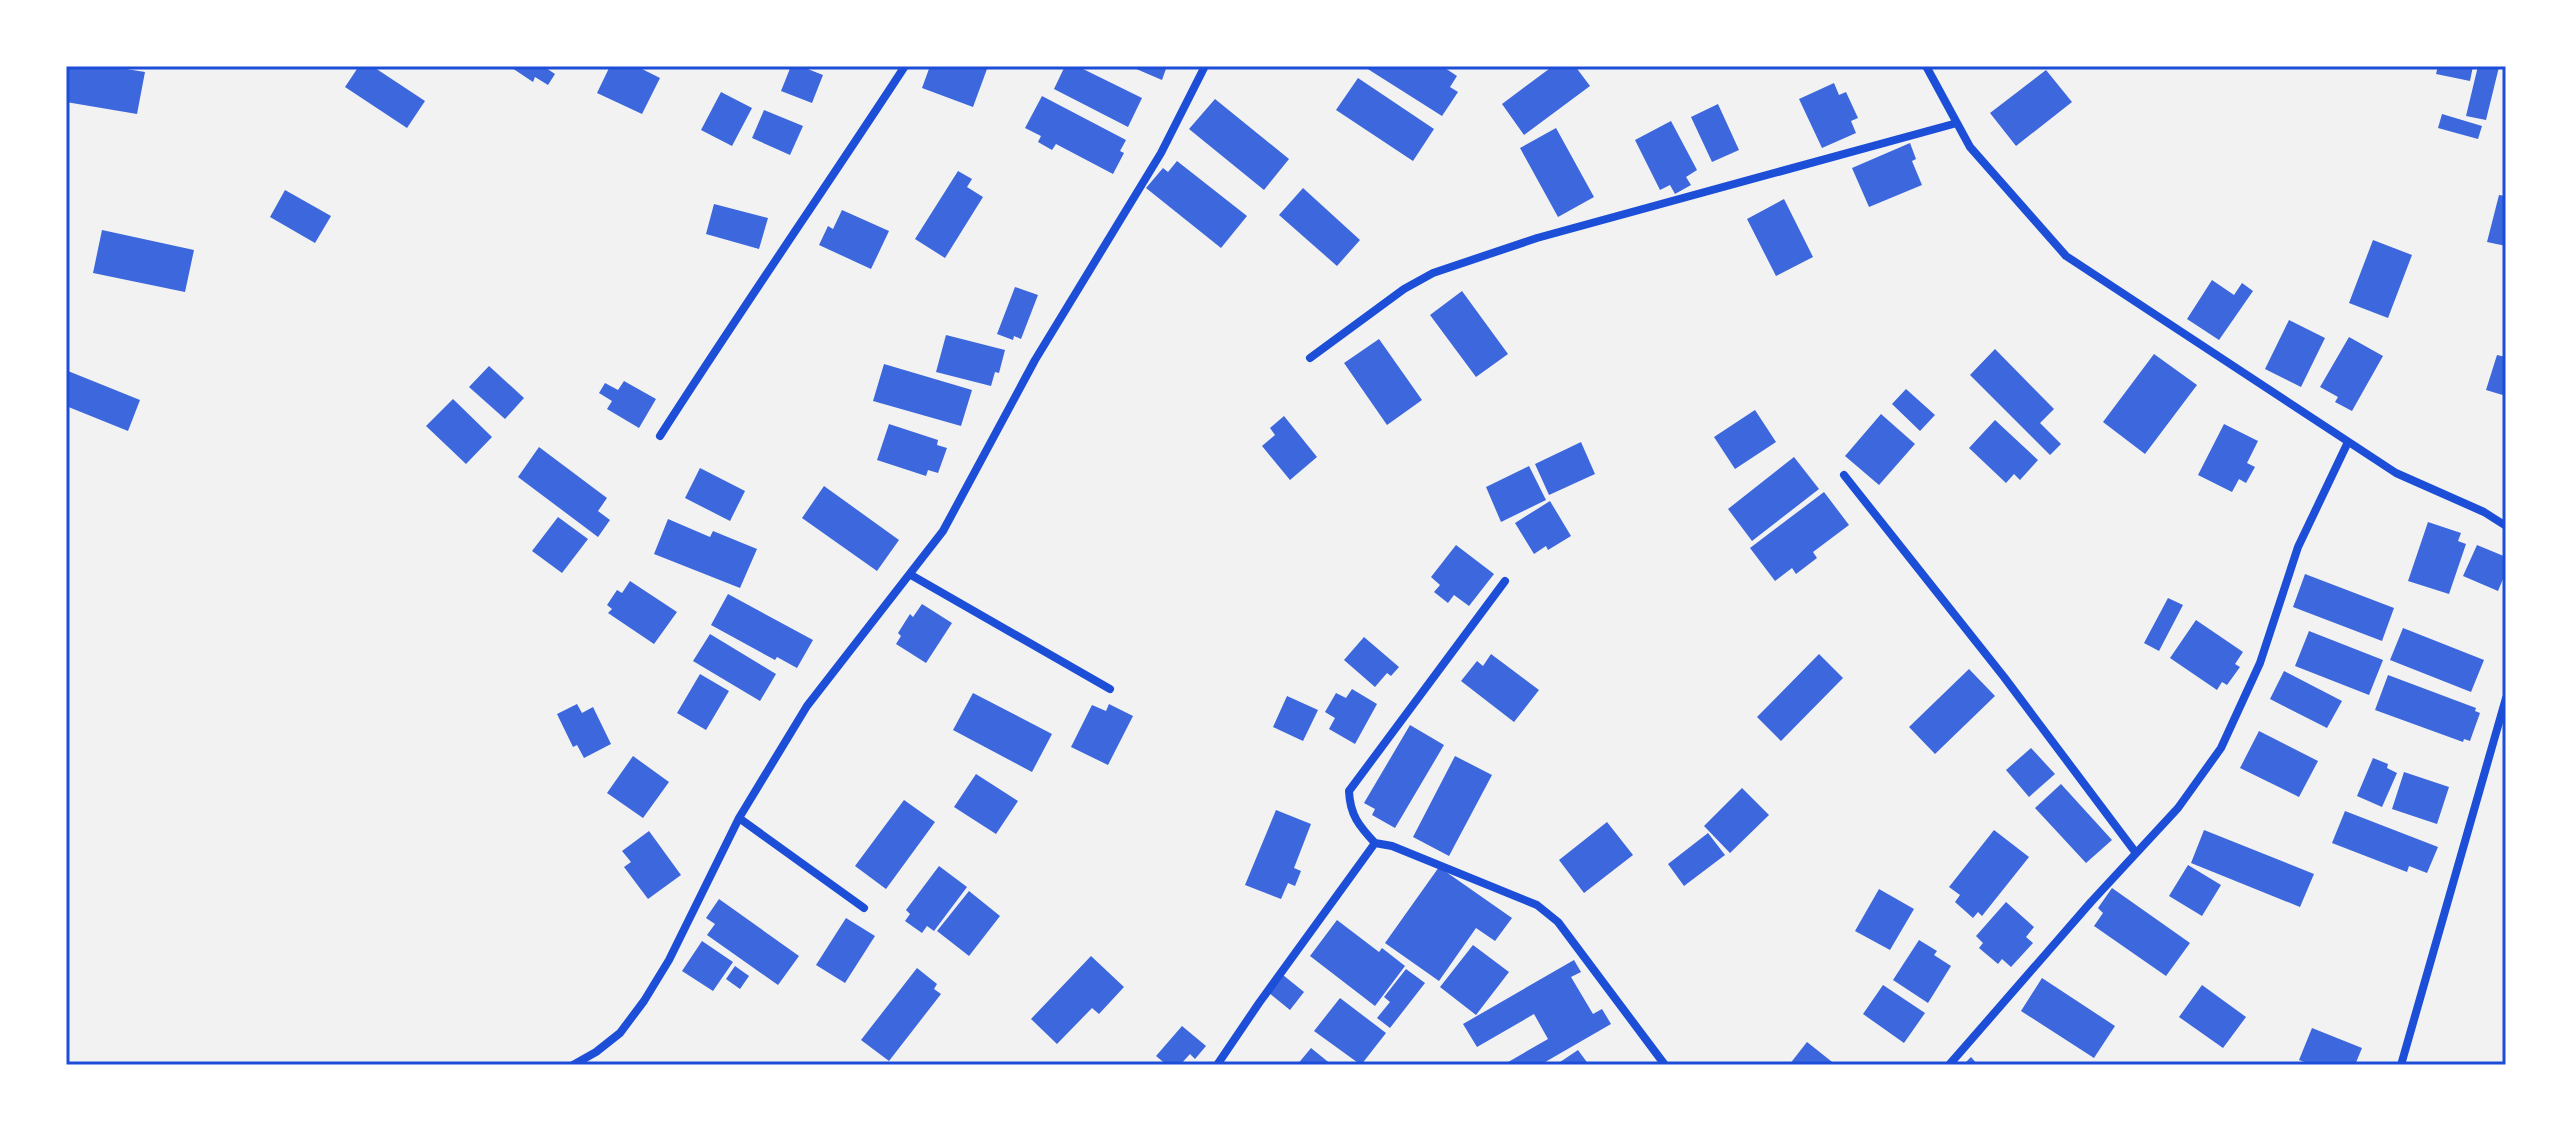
<svg xmlns="http://www.w3.org/2000/svg" width="2572" height="1131" font-family="Cabin,sans-serif">
<style>
.building{fill:#3d67dc}
.lines{fill:none;stroke-linecap:round;stroke-linejoin:round}
.minor{stroke:#1d4ed8;stroke-width:8}
.neatline{fill:none;stroke:#1d4ed8;stroke-width:3}
</style>
<rect width="100%" height="100%" fill="#f2f2f2"/>
<path class="building" d="M66,66H108L145,72L137,114L66,102Z
M359,66H372L425,101L407,128L345,87Z
M509,66H543L555,74L548,85L535,77L533,82Z
M610,66H636L660,78L642,114L597,93Z
M791,66H800L823,75L812,103L781,91Z
M930,66H979L987,69L973,107L922,88Z
M1065,66H1077L1142,98L1128,127L1054,89Z
M1134,66H1167L1162,80L1134,68Z
M1363,66H1442L1457,76L1450,87L1458,92L1442,116Z
M1553,66H1575L1590,86L1524,135L1502,104Z
M2438,66H2473L2470,81L2436,74Z
M2478,66L2499,67L2486,120L2466,116Z
M2046,70L2072,102L2016,146L1990,113Z
M1358,78L1434,129L1413,161L1336,110Z
M1834,83L1839,95L1846,92L1858,118L1851,121L1856,133L1822,148L1799,99Z
M721,92L752,108L732,146L701,130Z
M1042,96L1126,140L1120,151L1124,153L1113,174L1056,144L1052,150L1038,142L1041,136L1025,128Z
M1215,99L1289,159L1264,190L1189,129Z
M1718,104L1739,150L1712,162L1691,117Z
M764,110L803,126L790,155L752,138Z
M2442,114L2482,126L2478,139L2438,128Z
M1671,121L1697,170L1686,177L1691,185L1675,194L1670,185L1660,190L1635,140Z
M1556,128L1594,197L1558,217L1520,148Z
M1910,143L1916,159L1912,161L1922,185L1869,207L1852,168Z
M1177,161L1247,216L1221,248L1146,188L1163,168L1168,172Z
M958,171L972,179L967,187L983,197L945,258L915,239Z
M1303,188L1360,240L1337,266L1279,215Z
M285,190L331,216L315,243L270,217Z
M2499,195L2506,196V246L2487,242Z
M1784,199L1813,257L1776,276L1747,219Z
M714,204L768,218L759,249L706,234Z
M842,210L889,231L871,269L819,245L828,226L833,229Z
M102,230L194,250L185,292L93,273Z
M2373,240L2412,255L2388,318L2349,303Z
M2212,280L2234,295L2242,283L2253,291L2219,340L2187,319Z
M1015,287L1038,295L1021,339L1014,336L1013,340L997,334Z
M1462,291L1508,354L1476,377L1430,315Z
M2289,320L2325,338L2301,387L2265,369Z
M946,335L1005,350L999,373L995,372L991,386L936,372Z
M2349,337L2383,356L2352,411L2335,402L2338,397L2320,387Z
M1379,339L1422,400L1387,425L1344,363Z
M1995,349L2054,409L2040,423L2061,444L2050,455L1970,375Z
M2154,354L2197,385L2145,454L2103,422Z
M2497,355L2506,357V396L2486,390Z
M884,364L972,390L961,426L873,401Z
M489,366L524,398L505,419L469,387Z
M68,371L140,400L128,431L66,406Z
M624,381L656,399L639,428L607,409L612,401L599,393L605,383L618,390Z
M1906,389L1935,415L1920,431L1892,404Z
M453,399L492,437L466,464L426,426Z
M1755,410L1776,442L1735,469L1714,437Z
M1881,414L1915,444L1879,485L1845,456Z
M1284,416L1317,457L1290,480L1262,446L1275,435L1270,428Z
M1995,420L2038,460L2020,480L2014,474L2006,483L1969,448Z
M889,424L938,440L937,445L947,448L938,473L928,470L926,476L877,460Z
M2224,424L2258,441L2247,463L2255,467L2246,483L2239,479L2232,492L2198,475Z
M1581,442L1595,474L1549,495L1535,464Z
M539,447L607,498L598,511L610,520L598,537L518,477Z
M1794,457L1819,489L1752,541L1728,509Z
M1529,466L1546,500L1501,522L1486,487Z
M700,468L745,491L730,521L685,498Z
M824,486L899,540L877,571L802,518Z
M1824,492L1849,525L1813,552L1817,558L1796,574L1792,568L1775,581L1750,548Z
M1550,501L1571,536L1548,550L1546,546L1534,554L1515,523Z
M558,517L588,539L562,573L532,551Z
M668,519L710,537L713,531L757,549L740,588L654,554Z
M2428,522L2461,533L2458,541L2466,544L2449,594L2408,581Z
M1456,545L1494,574L1469,606L1454,595L1448,603L1434,592L1440,585L1431,577Z
M2477,545L2506,557V572L2498,591L2463,576Z
M2305,574L2394,608L2382,641L2293,607Z
M630,581L677,612L654,644L608,613L612,609L607,605L617,590L622,593Z
M728,594L813,640L797,668L777,657L775,660L711,625Z
M2168,598L2183,605L2159,651L2144,643Z
M922,604L952,623L926,663L896,644L901,636L898,633L910,614L913,617Z
M2196,620L2243,652L2235,664L2240,667L2227,685L2222,682L2217,690L2170,658Z
M2403,628L2484,660L2471,692L2390,660Z
M2309,631L2383,660L2369,695L2295,666Z
M710,634L776,674L760,701L693,661Z
M1364,637L1399,667L1391,676L1387,673L1375,687L1344,660Z
M1491,654L1539,690L1514,722L1461,681L1477,661L1483,666Z
M1819,654L1843,678L1781,741L1757,717Z
M1969,669L1995,696L1935,754L1909,727Z
M2284,671L2342,701L2327,728L2270,699Z
M700,674L729,691L706,730L677,713Z
M2388,675L2476,708L2475,711L2480,713L2470,741L2464,739L2463,742L2375,710Z
M1352,689L1377,704L1355,744L1329,729L1335,718L1325,712L1336,693L1346,698Z
M973,693L1052,734L1032,772L953,730Z
M1287,696L1318,710L1303,741L1273,727Z
M577,704L582,713L593,707L611,744L584,758L577,745L573,747L557,714Z
M1109,704L1133,716L1108,765L1071,747L1092,705L1106,711Z
M1410,725L1444,745L1395,828L1372,815L1375,809L1364,803Z
M2259,731L2318,761L2299,797L2240,768Z
M2031,748L2055,774L2029,797L2006,770Z
M633,756L669,782L643,818L607,793Z
M1455,756L1492,775L1449,856L1413,837Z
M2373,758L2388,764L2387,768L2397,773L2382,807L2357,796Z
M2404,772L2449,787L2437,824L2392,809Z
M976,774L1018,801L996,834L954,807Z
M2061,784L2112,840L2086,863L2035,808Z
M1742,788L1769,815L1730,853L1704,826Z
M904,800L935,822L886,889L855,866Z
M1276,810L1311,824L1294,868L1301,871L1295,886L1288,883L1281,899L1245,885Z
M2345,811L2438,847L2427,873L2409,866L2407,872L2332,843Z
M1607,822L1633,855L1584,893L1559,860Z
M1994,830L2029,857L1982,916L1978,912L1973,918L1955,902L1960,895L1949,887Z
M2204,830L2314,874L2300,907L2191,863Z
M649,831L681,875L648,899L624,867L631,862L622,851Z
M1708,833L1725,855L1684,886L1668,864Z
M2188,865L2221,885L2202,916L2169,896Z
M939,866L967,887L934,931L927,926L922,933L905,921L910,914L906,910Z
M1439,867L1512,918L1495,941L1476,928L1439,981L1385,943Z
M2112,888L2190,943L2166,976L2094,926L2103,913L2098,908Z
M1879,889L1914,909L1890,950L1855,931Z
M969,891L1000,916L969,956L937,931Z
M719,899L799,956L778,985L707,935L715,924L706,918Z
M2006,902L2034,927L2026,937L2033,943L2011,967L2002,959L1998,964L1979,948L1983,943L1976,936Z
M846,918L875,936L845,983L816,965Z
M1337,920L1379,952L1382,948L1405,966L1375,1006L1310,956Z
M1919,940L1937,951L1934,955L1951,966L1928,1003L1893,980Z
M702,941L733,962L713,991L682,971Z
M1473,945L1509,972L1476,1015L1440,987Z
M1091,956L1124,987L1099,1014L1092,1008L1057,1044L1031,1019Z
M1574,960L1581,972L1571,977L1593,1014L1602,1009L1611,1024L1540,1065H1503L1548,1039L1534,1014L1477,1047L1463,1024Z
M735,966L749,976L740,989L726,979Z
M917,968L937,984L934,989L941,994L889,1061L861,1040Z
M1406,969L1425,983L1390,1028L1377,1018L1390,1002L1384,997Z
M1283,975L1304,992L1290,1010L1269,993Z
M2042,978L2115,1026L2094,1058L2021,1011Z
M1883,985L1925,1013L1904,1043L1863,1014Z
M2202,985L2246,1017L2223,1048L2179,1017Z
M1340,998L1386,1033L1361,1065L1314,1031Z
M1182,1026L1206,1046L1195,1059L1190,1054L1180,1065H1167L1156,1056Z
M2312,1028L2362,1048L2355,1065H2312L2299,1060Z
M1807,1042L1836,1065H1789Z
M1311,1048L1332,1065H1297Z
M1578,1050L1589,1065H1562L1560,1062Z
M1971,1057L1978,1065H1963Z"/>
<g class="lines">
<path class="minor" d="M1926,66L1970,147L2066,256L2396,473L2484,512L2506,526
M1310,358L1404,289L1433,273L1537,238L1957,123
M660,436C740,311 824,190 905,66
M1844,475L2004,677L2136,853
M911,575L1110,689
M739,818L864,908
M1375,843C1359,826 1350,815 1349,791L1505,581
M573,1065L596,1052L620,1033L644,1001L669,960L739,818L807,706L943,531L1035,360L1161,153L1205,66
M1217,1065L1259,1003L1375,843L1392,846L1537,905L1558,922L1665,1065
M1949,1065L2091,902L2178,808L2221,748L2260,663L2298,547L2348,442
M2401,1065L2506,698"/>
</g>
<rect width="2572" height="1131" fill="none" stroke="#ffffff" stroke-width="136"/>
<rect x="68" y="68" width="2436" height="995" class="neatline"/>
</svg>
